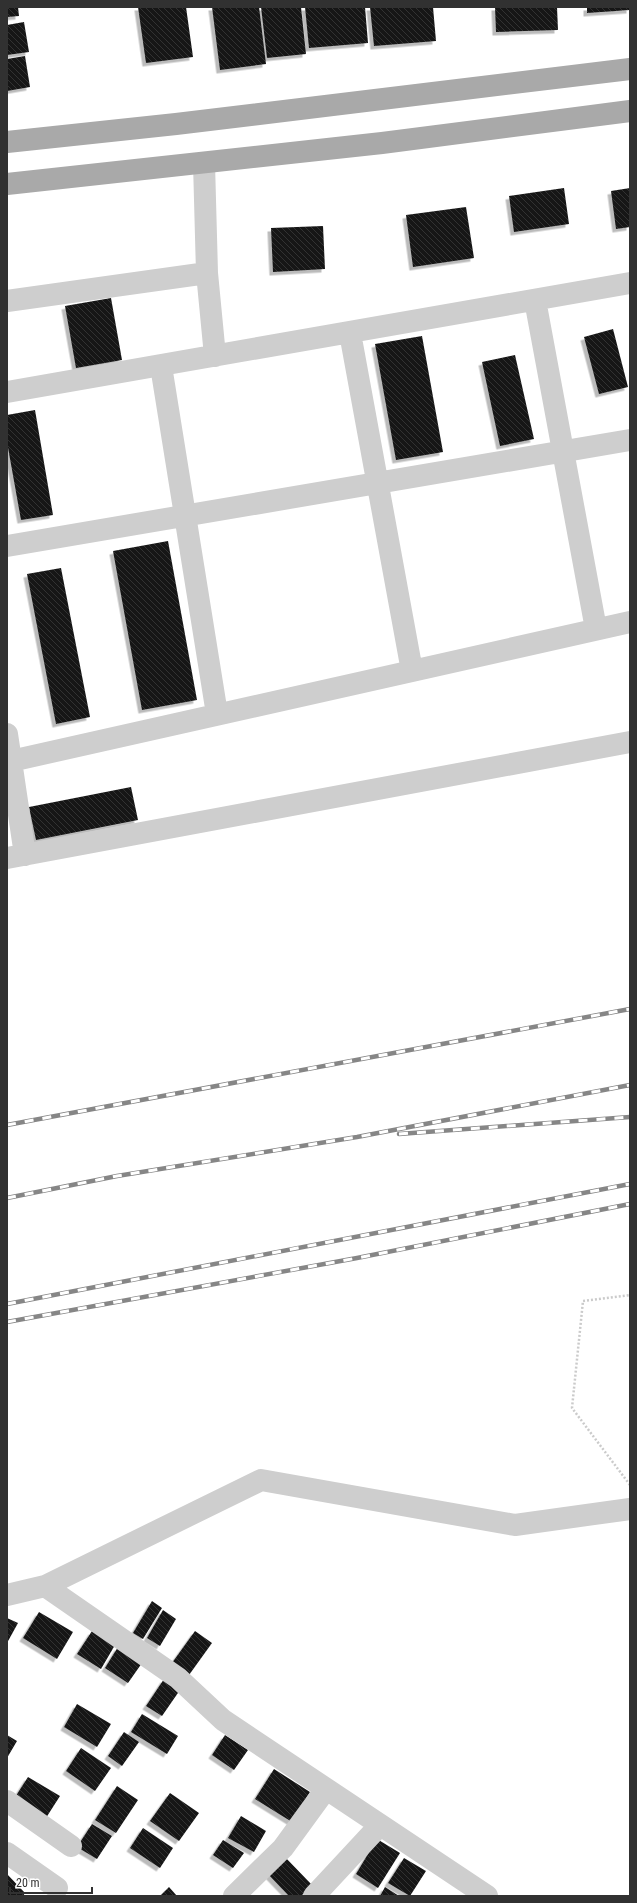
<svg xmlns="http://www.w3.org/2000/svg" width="637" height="1903" font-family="'Roboto Condensed',sans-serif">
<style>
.building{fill:url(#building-back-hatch);filter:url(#shadow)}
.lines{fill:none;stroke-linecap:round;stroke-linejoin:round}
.path{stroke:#cbcbcb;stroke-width:2.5;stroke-dasharray:2 2;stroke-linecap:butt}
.minor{stroke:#cecece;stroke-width:22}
.primary{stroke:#a9a9a9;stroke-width:22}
.rail-casing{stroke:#868686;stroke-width:4.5}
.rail{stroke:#fff;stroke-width:3;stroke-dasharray:9;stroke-linecap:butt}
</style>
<defs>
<pattern id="building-back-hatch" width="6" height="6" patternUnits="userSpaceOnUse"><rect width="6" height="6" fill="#181818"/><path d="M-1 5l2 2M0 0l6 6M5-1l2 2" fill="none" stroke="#313131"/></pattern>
<filter id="shadow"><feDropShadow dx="-3.5" dy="3.5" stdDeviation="0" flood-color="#0004"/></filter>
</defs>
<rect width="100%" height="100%" fill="#fff"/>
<path class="building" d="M7,7H18L19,16L7,17Z
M138,7H186L193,57L146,63Z
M212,7H259L266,64L220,70Z
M261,7H301L306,54L267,58Z
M305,7H365L368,43L309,48Z
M370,7H433L436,41L374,46Z
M495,7H557L558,30L496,32Z
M587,7H630V10L587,13Z
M24,22L29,52L7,55V25Z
M25,56L30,87L7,91V59Z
M564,188L569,224L514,232L509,196Z
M630,188V227L616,229L611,191Z
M466,207L474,258L413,267L406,215Z
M323,226L325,269L273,272L271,228Z
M111,298L122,360L76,368L65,306Z
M613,329L628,387L599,394L584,337Z
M422,336L443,452L396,460L375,344Z
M515,355L534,439L500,446L482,362Z
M35,410L53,515L21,520L7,442V415Z
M168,541L197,700L142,710L113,551Z
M61,568L90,717L56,724L27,574Z
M131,787L138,820L36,840L29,807Z
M152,1601L162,1608L143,1639L133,1633Z
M163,1610L176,1619L160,1646L147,1638Z
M39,1612L73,1632L57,1659L23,1638Z
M7,1618L18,1623L7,1643Z
M92,1631L115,1645L101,1669L77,1654Z
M195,1631L212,1643L189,1675L172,1663Z
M118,1647L142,1663L128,1683L105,1668Z
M164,1679L180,1690L162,1716L146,1706Z
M77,1704L111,1724L97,1747L64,1727Z
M142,1714L178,1736L167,1754L131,1732Z
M124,1732L139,1742L122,1766L108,1756Z
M7,1735L17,1741L7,1758Z
M225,1735L248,1750L234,1770L212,1755Z
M81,1748L111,1768L95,1791L66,1771Z
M274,1769L310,1792L292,1822L255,1799Z
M28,1777L60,1796L44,1821L12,1802Z
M117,1786L138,1800L116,1833L95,1820Z
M170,1793L199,1813L179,1841L150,1821Z
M241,1816L266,1831L254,1852L228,1838Z
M92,1824L112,1836L97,1859L77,1847Z
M143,1828L173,1848L160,1868L130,1848Z
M377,1839L400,1853L378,1888L356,1874Z
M223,1840L244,1853L233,1868L213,1855Z
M285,1857L312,1885L301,1896H289L267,1873Z
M404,1858L426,1871L410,1896L388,1883Z
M7,1874L25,1893L23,1896H7Z
M169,1887L177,1896H160Z
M385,1887L399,1896H380Z"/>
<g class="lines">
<path class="path" d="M630,1485L572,1408L583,1301L630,1295"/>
<path class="minor" d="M204,163L207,273L215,356
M535,300L596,629
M7,301L207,273
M350,333L412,671
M161,366L217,714
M7,392L630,283
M7,546L630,440
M7,734L25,855
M11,761L630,622
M7,858L630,742
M45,1586L178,1678L223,1720L487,1896
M7,1595L45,1586L261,1480L515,1525L630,1509
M7,1801L71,1846
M7,1853L57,1888
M234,1896L283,1848L326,1789
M314,1896L380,1825"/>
<path class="primary" d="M7,142L176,124L630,69
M7,184L382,143L630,111"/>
<defs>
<path id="rail" d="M7,1125L630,1009
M399,1134L630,1117
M7,1198L117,1176L357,1137L630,1085
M7,1304L630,1184
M7,1322L357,1258L630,1204"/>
</defs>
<use href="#rail" class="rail-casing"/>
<use href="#rail" class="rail"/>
</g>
<rect width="637" height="1903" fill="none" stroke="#313131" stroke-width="16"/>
<path d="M10 1887v6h82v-6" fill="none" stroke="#313131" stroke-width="2"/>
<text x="16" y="1887" font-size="12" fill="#313131" stroke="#ffffff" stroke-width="3" paint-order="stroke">20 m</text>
</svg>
